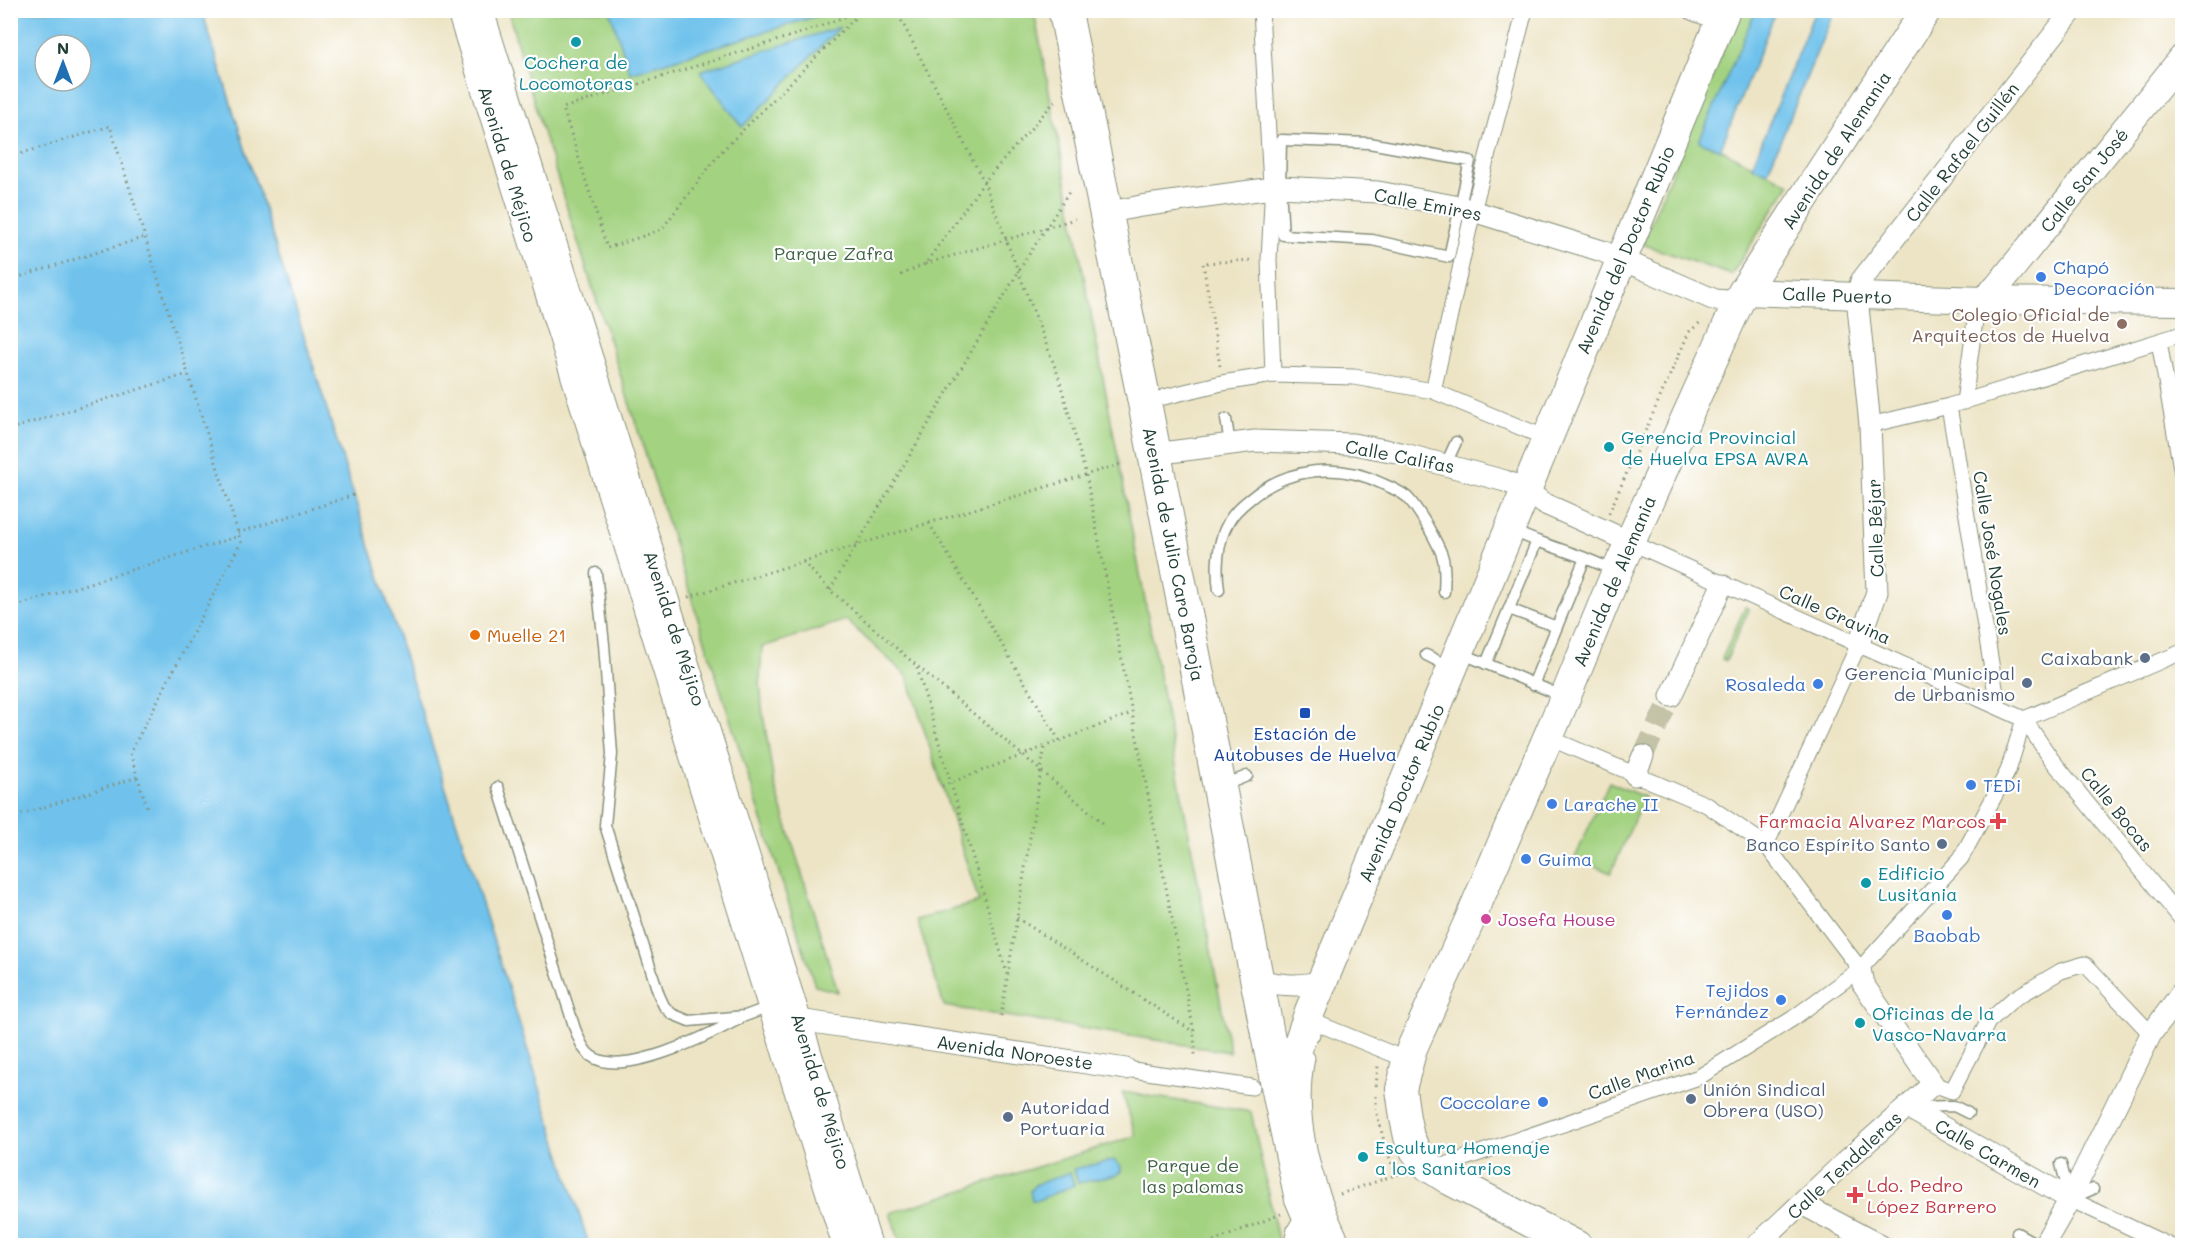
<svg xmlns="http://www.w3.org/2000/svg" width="2193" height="1256" font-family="Mali,sans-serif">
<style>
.green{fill:#a3d280;stroke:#61885a;stroke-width:1.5}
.water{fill:#70c2ec;stroke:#488090;stroke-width:1.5;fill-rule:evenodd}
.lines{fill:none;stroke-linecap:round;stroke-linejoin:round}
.minor-tunnel{stroke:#c4c3a8;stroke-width:21;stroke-dasharray:21 10;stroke-linecap:butt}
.service-casing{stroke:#86907c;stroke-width:13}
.pedestrian-casing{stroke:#86907c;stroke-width:17}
.minor-casing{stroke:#86907c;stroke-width:23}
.tertiary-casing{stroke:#86907c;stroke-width:28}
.secondary-casing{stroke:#86907c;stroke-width:32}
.primary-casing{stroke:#86907c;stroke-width:35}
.path{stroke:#86907c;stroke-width:3;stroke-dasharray:1.5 4.5;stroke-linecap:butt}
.service{stroke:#fff;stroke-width:10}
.pedestrian{stroke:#fff;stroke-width:15}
.minor{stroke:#fff;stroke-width:21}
.tertiary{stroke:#fff;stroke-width:26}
.secondary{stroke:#fff;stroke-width:30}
.primary{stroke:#fff;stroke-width:33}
.culture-dot{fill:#0f9aa8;stroke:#fff;stroke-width:2}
.shop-dot{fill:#3f7fe0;stroke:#fff;stroke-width:2}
.education-dot{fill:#8d6e63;stroke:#fff;stroke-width:2}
.food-dot{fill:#e8710a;stroke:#fff;stroke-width:2}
.service-dot{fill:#5c6f8a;stroke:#fff;stroke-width:2}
.transit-dot{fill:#1a4fb4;stroke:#fff;stroke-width:2}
.health-dot{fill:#e0444e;stroke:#fff;stroke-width:2}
.hotel-dot{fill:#d1479c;stroke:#fff;stroke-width:2}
.labels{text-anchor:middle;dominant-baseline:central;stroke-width:4.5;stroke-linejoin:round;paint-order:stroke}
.culture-label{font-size:18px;fill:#0d838f;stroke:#fff;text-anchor:start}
.street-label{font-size:18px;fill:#1f3d34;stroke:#fff}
.park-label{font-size:18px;fill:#406247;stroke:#fff}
.shop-label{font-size:18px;fill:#366cbe;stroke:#fff;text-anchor:start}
.education-label{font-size:18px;fill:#785e54;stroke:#fff;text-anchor:end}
.food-label{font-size:18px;fill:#c56008;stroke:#fff;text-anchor:start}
.service-label{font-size:18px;fill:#4e5e75;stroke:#fff;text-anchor:end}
.transit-label{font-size:18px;fill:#164399;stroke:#fff}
.health-label{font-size:18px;fill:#be3a42;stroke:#fff;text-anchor:end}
.hotel-label{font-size:18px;fill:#b23c85;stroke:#fff;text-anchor:start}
</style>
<rect width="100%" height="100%" fill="#fff"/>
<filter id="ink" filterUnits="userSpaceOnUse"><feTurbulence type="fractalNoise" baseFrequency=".0167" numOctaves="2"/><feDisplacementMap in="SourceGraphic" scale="12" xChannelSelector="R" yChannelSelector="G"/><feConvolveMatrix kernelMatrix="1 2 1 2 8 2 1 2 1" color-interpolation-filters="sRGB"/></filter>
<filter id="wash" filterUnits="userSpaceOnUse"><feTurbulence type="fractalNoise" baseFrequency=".008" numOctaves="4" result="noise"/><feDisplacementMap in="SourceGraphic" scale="24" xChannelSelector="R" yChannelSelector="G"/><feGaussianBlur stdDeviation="1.35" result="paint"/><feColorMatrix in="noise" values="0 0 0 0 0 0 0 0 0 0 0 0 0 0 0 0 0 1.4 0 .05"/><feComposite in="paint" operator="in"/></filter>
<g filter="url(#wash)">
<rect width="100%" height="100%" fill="#ede4c5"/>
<path class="green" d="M508,11H1034L1230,1052L944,1006L917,920L979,902L907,676L846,620L762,647L760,679L762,707L774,783L838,992L815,986L541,126Z
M1739,11H1757L1704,141L1790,184L1731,275L1642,244Z
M1745,607L1749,609L1726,661L1722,659Z
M1609,782L1644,797L1611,873L1575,858Z
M1122,1092L1251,1112L1279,1245H901L890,1213L1136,1136Z"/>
<path class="water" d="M1756,10L1776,11L1720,150L1699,141Z
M10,11H202L589,1245H11ZM45,45H81V81H45Z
M610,11V10L833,11L630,73Z
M1815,11H1834L1767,173L1752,166Z
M840,27L742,127L700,71Z
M1114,1160L1121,1166V1171L1117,1175L1078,1183L1074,1169Z
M1070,1172L1074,1185L1038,1200H1032L1030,1191L1035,1185Z"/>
</g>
<g filter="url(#ink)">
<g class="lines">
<path class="minor-tunnel" d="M1643,756L1671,696"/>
<defs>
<path id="service" d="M1281,140L1369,143L1470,161L1449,257L1372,240L1283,235L1280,187Z
M1226,419L1230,444
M1446,464L1456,442
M1537,541L1585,558
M596,573L604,644L612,754L605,825L659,995L664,1006L672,1014L689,1021L745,1016L772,1006
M1219,590C1216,569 1217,542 1228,523C1233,513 1241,506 1250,499C1288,467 1339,462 1383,484C1390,487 1401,492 1407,497C1415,505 1422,517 1428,527C1444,555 1446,559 1444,592
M1509,609L1557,627
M1461,653L1562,696
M1426,655L1450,667
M1486,664L1537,541L1512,531
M1533,685L1585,558L1616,571
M1222,786L1247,776
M498,787L575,1029C579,1038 582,1050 591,1056C622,1079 709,1035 739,1019
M1913,1107L1954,1106L1968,1113
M2061,1164L2070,1199L2093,1189
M2017,1233L2040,1246"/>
<path id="pedestrian" d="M1525,10L1473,211L1433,391L1546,438
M2159,341L2182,474
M1273,375L1354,377L1433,391
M1164,397L1222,383L1273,375L1269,259L1272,203L1261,10
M1964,402L1976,313L1983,300
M1949,406L1998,706
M1870,425L1949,406L2182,334
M1630,542L2024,719L2052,760L2182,920
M2024,719L2182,652
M1547,737L1707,805L1766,845L1860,969
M1766,845L1858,646
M1312,1034L1314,1022L1400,1057L1397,1071
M1307,1058C1294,1122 1316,1188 1344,1246
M1126,1069L1252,1087
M1933,1084L1952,1091L1988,1022L2012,1000L2061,971L2085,964L2151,1034
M1448,1164L1699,1077L1792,1019L1860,969L1961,858L2008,771L2024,719
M2070,1199L2170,1246"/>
<path id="minor" d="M1694,10L1721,20
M1105,213L1141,206L1280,187L1378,192L1460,207L1602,251L1715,300L1738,302
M1154,454L1255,441L1353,444L1401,453L1505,481L1525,489L1543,503L1630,542
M1858,646L1877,592L1870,425L1857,297L1861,281L2073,10
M1671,696L1722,585
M1635,775L1643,756
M1257,980C1280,985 1301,988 1324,980
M786,1024L799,1020L1126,1069
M1907,1107L2070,1199
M1802,1204L1881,1246
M1756,1246L1846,1161L1933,1084L1863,984L1860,969
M2043,1246L2070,1199L2151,1034L2182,992"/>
<path id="tertiary" d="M460,10L846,1246
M480,10L869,1246
M1743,292L1983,300L2182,302
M1983,300L1997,287L2182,58
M1297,1246L1300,1232L1309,1217"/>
<path id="secondary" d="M1280,1098L1310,1011L1725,10
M1577,1246L1450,1180L1428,1166L1415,1150L1409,1137L1405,1118L1401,1089L1412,1048L1468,924L1565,698L1617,571L1743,292L1926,10"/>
<path id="primary" d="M1065,10L1145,405L1280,1098L1301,1197L1322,1246"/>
</defs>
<use href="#service" class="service-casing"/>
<use href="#pedestrian" class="pedestrian-casing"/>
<use href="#minor" class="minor-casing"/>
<use href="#tertiary" class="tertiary-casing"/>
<use href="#secondary" class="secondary-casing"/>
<use href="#primary" class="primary-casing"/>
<path class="path" d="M862,10L810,30L563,108L607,248L661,230L720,153L863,10
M896,10L984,182L1058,375L1086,475L1194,1032L1195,1055
M10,157L110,126L241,542L130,753L148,810
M925,264L1075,219
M901,275L925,264L984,182L1055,101
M10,280L145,237
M1220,366L1203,263L1254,260
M10,429L188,374
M1609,513L1689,332L1702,321
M929,523L1059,740
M238,533L354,495
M803,562L830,590L917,666L1103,823
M830,590L1026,259L1070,191
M688,597L1124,463
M10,608L239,536
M917,668L1008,977
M942,786L1132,713
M10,818L138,777
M1017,918L1194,1032
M1001,1016L1045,745
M1376,1086L1378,1066
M1376,1096V1110L1385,1145
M1387,1151L1396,1175
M1340,1194L1404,1172
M1202,1246L1281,1214"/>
<use href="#service" class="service"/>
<use href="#pedestrian" class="pedestrian"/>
<use href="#minor" class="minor"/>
<use href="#tertiary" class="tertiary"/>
<use href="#secondary" class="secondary"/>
<use href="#primary" class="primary"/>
</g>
</g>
<g class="culture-dot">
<circle cx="576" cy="42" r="6"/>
<circle cx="1609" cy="447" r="6"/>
<circle cx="1866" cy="883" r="6"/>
<circle cx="1860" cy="1023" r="6"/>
<circle cx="1363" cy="1157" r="6"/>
</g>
<g class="shop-dot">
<circle cx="2041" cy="277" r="6"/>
<circle cx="1818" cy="684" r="6"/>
<circle cx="1971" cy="785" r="6"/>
<circle cx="1552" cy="804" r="6"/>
<circle cx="1526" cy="859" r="6"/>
<circle cx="1947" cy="915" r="6"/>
<circle cx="1781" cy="1000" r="6"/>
<circle cx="1543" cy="1102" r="6"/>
</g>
<circle class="education-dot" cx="2122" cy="324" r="6"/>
<circle class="food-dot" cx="475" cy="635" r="6"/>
<g class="service-dot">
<circle cx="2145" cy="658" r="6"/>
<circle cx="2027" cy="683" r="6"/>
<circle cx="1942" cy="844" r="6"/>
<circle cx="1691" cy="1099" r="6"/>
<circle cx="1008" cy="1117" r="6"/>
</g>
<rect class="transit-dot" x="1299" y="707" width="12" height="12" rx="3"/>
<g class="health-dot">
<path d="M1995 812h6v6h6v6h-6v6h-6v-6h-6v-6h6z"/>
<path d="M1852 1186h6v6h6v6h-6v6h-6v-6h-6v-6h6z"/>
</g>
<circle class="hotel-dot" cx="1486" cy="919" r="6"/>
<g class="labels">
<g class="culture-label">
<text x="576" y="62" text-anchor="middle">Cochera de<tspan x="576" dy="21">Locomotoras</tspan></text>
<text x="1621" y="437">Gerencia Provincial<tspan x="1621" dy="21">de Huelva EPSA AVRA</tspan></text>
<text x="1878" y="873">Edificio<tspan x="1878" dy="21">Lusitania</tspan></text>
<text x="1872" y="1013">Oficinas de la<tspan x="1872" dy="21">Vasco-Navarra</tspan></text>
<text x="1375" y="1147">Escultura Homenaje<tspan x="1375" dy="21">a los Sanitarios</tspan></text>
</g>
<g class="street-label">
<text transform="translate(1836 150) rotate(-57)">Avenida de Alemania</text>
<text transform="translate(1962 152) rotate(-52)">Calle Rafael Guillén</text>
<text transform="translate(508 164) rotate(73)">Avenida de Méjico</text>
<text transform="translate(2084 180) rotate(-51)">Calle San José</text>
<text transform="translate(1428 204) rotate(11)">Calle Emires</text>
<text transform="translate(1625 250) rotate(-67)">Avenida del Doctor Rubio</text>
<text transform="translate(1837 295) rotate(2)">Calle Puerto</text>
<text transform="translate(1400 456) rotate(11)">Calle Califas</text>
<text transform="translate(1875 528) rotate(-92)">Calle Béjar</text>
<text transform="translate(1993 553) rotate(81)">Calle José Nogales</text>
<text transform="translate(1174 554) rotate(79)">Avenida de Julio Caro Baroja</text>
<text transform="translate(1614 581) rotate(-67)">Avenida de Alemania</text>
<text transform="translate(1835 614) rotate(24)">Calle Gravina</text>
<text transform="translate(675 628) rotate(72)">Avenida de Méjico</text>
<text transform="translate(1401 793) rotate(-67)">Avenida Doctor Rubio</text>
<text transform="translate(2117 809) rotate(51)">Calle Bocas</text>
<text transform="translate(1015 1052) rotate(8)">Avenida Noroeste</text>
<text transform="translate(1641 1075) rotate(-20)">Calle Marina</text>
<text transform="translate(821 1091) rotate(73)">Avenida de Méjico</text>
<text transform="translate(1988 1153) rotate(30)">Calle Carmen</text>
<text transform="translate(1844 1165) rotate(-43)">Calle Tendaleras</text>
</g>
<g class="park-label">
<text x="834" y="253">Parque Zafra</text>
<text x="1193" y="1165">Parque de<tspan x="1193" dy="21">las palomas</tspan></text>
</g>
<g class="shop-label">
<text x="2053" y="267">Chapó<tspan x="2053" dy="21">Decoración</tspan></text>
<text x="1806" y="684" text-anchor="end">Rosaleda</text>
<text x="1983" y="785">TEDi</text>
<text x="1564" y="804">Larache II</text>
<text x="1538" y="859">Guima</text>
<text x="1947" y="935" text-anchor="middle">Baobab</text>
<text x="1769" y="990" text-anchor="end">Tejidos<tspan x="1769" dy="21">Fernández</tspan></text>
<text x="1531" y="1102" text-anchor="end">Coccolare</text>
</g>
<g class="education-label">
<text x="2110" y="314">Colegio Oficial de<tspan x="2110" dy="21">Arquitectos de Huelva</tspan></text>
</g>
<g class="food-label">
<text x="487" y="635">Muelle 21</text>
</g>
<g class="service-label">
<text x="2133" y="658">Caixabank</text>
<text x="2015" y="673">Gerencia Municipal<tspan x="2015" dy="21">de Urbanismo</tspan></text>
<text x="1930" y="844">Banco Espírito Santo</text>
<text x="1703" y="1089" text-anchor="start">Unión Sindical<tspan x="1703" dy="21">Obrera (USO)</tspan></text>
<text x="1020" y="1107" text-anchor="start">Autoridad<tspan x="1020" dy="21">Portuaria</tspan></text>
</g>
<g class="transit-label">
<text x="1305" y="733">Estación de<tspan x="1305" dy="21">Autobuses de Huelva</tspan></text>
</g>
<g class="health-label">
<text x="1986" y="821">Farmacia Alvarez Marcos</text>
<text x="1867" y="1185" text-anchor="start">Ldo. Pedro<tspan x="1867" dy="21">López Barrero</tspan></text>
</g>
<g class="hotel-label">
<text x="1498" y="919">Josefa House</text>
</g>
</g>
<rect width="2193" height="1256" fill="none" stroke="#fff" stroke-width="36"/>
<g transform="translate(63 63)"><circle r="28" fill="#ffffff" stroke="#a5b1ae" stroke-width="1.5"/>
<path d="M0-4.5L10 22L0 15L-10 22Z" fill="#1f6fb2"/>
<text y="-9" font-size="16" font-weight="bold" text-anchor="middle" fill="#1f3d34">N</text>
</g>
</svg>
